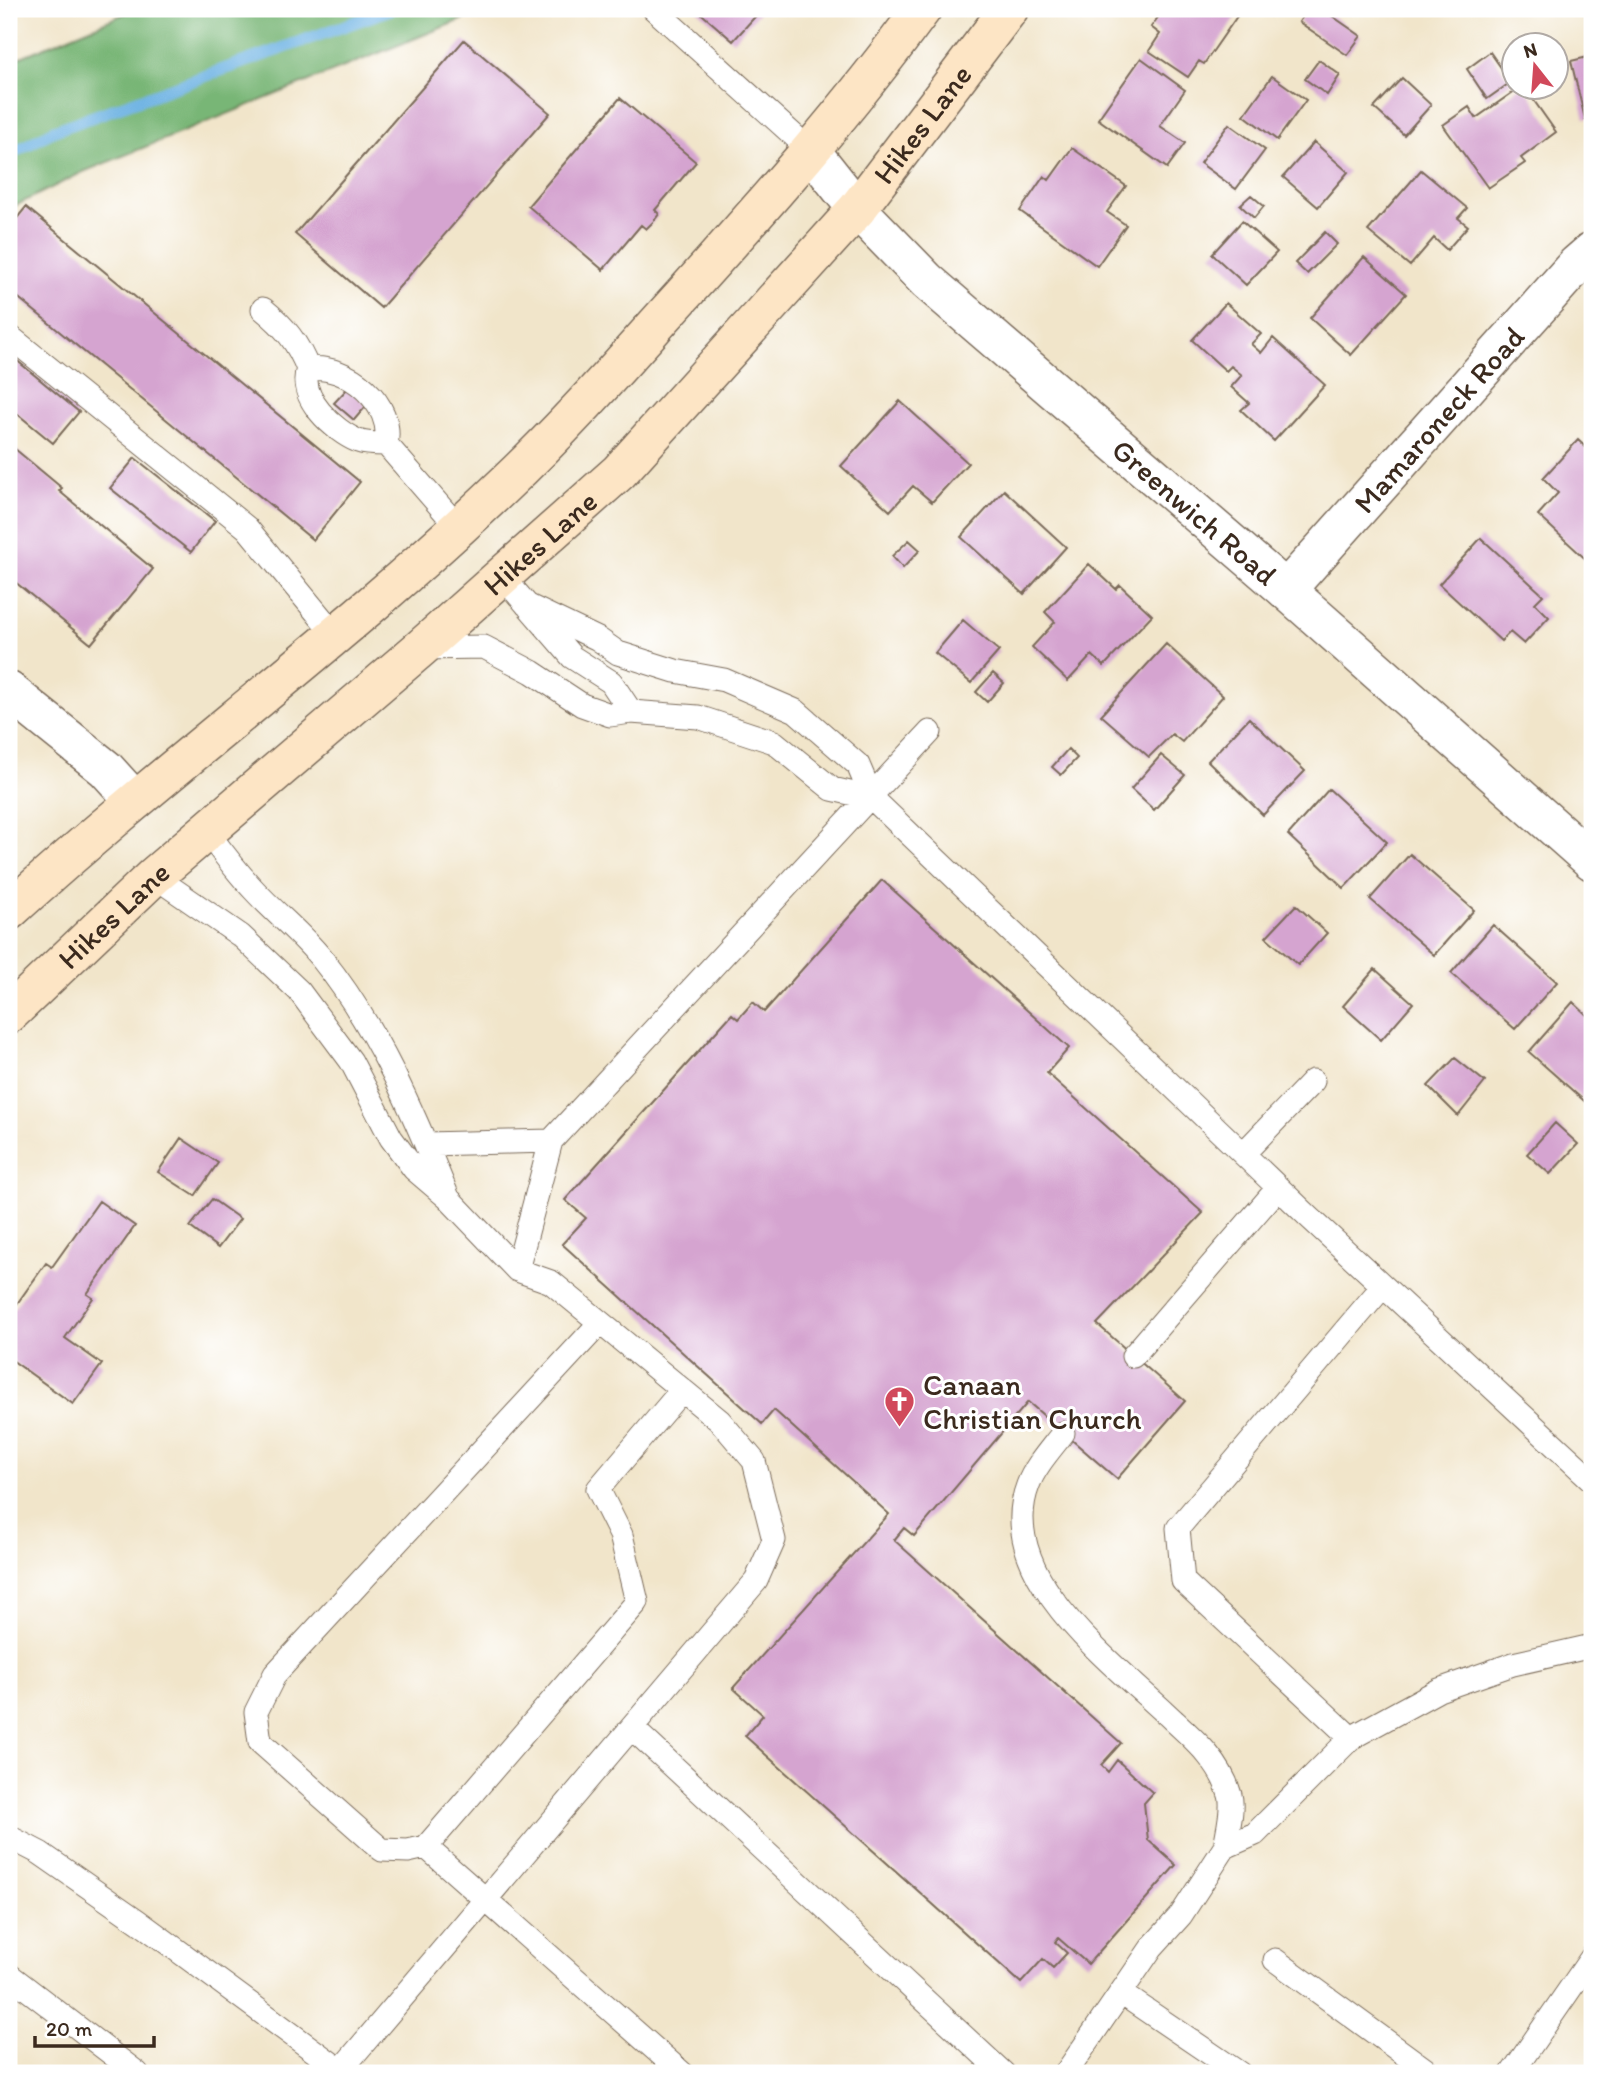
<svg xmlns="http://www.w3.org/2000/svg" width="1601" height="2082" font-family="Itim,sans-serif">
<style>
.forest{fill:#78b676;stroke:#5a704a;stroke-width:2}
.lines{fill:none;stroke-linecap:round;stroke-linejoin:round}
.stream{stroke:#6db2e3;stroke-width:12}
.building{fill:#d5a4d0}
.lane-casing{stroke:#7b6b5a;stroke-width:25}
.street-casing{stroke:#7b6b5a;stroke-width:41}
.secondary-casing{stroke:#7b6b5a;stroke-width:41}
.lane{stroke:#fff;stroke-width:23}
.street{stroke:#fff;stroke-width:38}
.secondary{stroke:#fde5c5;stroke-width:38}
.labels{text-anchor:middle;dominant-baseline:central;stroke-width:6;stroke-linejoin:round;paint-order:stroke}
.street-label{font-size:30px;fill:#3b2a1e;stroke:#fff}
.poi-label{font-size:30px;fill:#3b2a1e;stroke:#fff;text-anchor:start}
</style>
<rect width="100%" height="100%" fill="#fff"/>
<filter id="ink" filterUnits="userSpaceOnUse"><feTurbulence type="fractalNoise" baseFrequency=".0143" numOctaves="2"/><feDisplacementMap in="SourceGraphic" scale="14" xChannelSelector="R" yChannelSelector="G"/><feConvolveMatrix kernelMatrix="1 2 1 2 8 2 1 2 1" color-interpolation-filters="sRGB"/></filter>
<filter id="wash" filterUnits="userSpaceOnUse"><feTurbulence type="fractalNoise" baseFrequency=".00686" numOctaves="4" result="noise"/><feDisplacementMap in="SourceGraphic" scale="28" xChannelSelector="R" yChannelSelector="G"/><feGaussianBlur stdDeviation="1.57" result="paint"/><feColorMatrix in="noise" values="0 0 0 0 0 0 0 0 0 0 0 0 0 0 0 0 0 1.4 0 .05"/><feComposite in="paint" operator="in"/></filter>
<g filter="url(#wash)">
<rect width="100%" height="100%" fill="#f1e5ca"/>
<path class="forest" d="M136,9H488L83,172L9,209V62Z"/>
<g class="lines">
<path class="stream" d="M9,155L53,131L391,9"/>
</g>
<g id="blocks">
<path class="building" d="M696,9H762L733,41Z
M1164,9H1242L1204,64L1199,61L1188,77L1149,51L1160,34L1151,27Z
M1308,9H1322L1361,36L1347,55L1299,22Z
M464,40L550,113L381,308L295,234Z
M1490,52L1511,82L1487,99L1467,69Z
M1592,56V117L1585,119L1571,61Z
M1141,58L1185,90L1160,126L1185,143L1167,168L1098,119Z
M1319,60L1340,75L1327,95L1305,79Z
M1272,76L1306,100L1277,140L1244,115Z
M1402,78L1431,105L1404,135L1374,108Z
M1519,88H1525L1556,132L1521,158L1525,163L1488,188L1443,125L1469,107L1476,118Z
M620,98L696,162L655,210L659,214L653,222L646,229L641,225L603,270L528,206Z
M1229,124L1265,150L1236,189L1200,163Z
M1314,142L1348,172L1318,207L1283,177Z
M1072,148L1126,186L1107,212L1126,225L1097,266L1020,211L1044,176L1049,180Z
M1421,170L1467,208L1458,218L1468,226L1447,250L1434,238L1410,266L1368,231Z
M1251,195L1264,206L1254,218L1240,205Z
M26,207L360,482L313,540L9,290V228Z
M1242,221L1277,252L1246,285L1212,254Z
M1325,232L1337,244L1307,274L1295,263Z
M1364,257L1406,294L1351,355L1310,318Z
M1226,303L1261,334L1251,344L1261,353L1273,338L1325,385L1274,441L1241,410L1249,403L1231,387L1242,375L1231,366L1226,371L1192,340Z
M9,354L79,412L53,443L9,407Z
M348,388L367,405L354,420L334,403Z
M900,401L968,463L932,502L913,486L890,511L841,466Z
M1578,440L1592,453V565L1538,515L1558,493L1543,478Z
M9,444L62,488L59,491L153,569L91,644L9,577Z
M135,458L215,521L191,552L110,488Z
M1004,490L1066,547L1024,594L961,537Z
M1481,538L1543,595L1535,603L1549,617L1524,644L1510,632L1501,641L1439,584Z
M909,540L920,550L903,568L892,556Z
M1089,564L1116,589L1120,585L1152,615L1104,666L1092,655L1068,681L1032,647L1055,622L1045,612Z
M963,620L999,651L971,683L935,653Z
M1166,644L1223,696L1182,742L1172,734L1149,757L1101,715Z
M993,673L1004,683L987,702L976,692Z
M1249,718L1305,771L1263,815L1208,761Z
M1068,749L1077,758L1061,775L1052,767Z
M1161,755L1185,775L1154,810L1131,789Z
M1329,789L1387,842L1344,888L1288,835Z
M1410,854L1474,910L1434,955L1370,899Z
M882,880L1069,1048L1047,1073L1203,1213L1097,1324L1185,1401L1117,1479L1028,1402L914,1536L904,1528L894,1540L1121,1743L1101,1765L1108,1772L1117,1760L1153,1793L1144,1803L1148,1840L1176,1865L1088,1964L1058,1938L1055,1942L1067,1953L1053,1968L1043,1959L1021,1983L745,1736L763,1715L733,1688L889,1514L774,1410L762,1424L562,1244L586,1218L565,1200L732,1014L738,1019L753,1002L764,1012Z
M1296,905L1327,933L1298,965L1266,937Z
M1493,925L1557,982L1515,1029L1451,973Z
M1375,969L1413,1003L1381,1040L1343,1006Z
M1573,1002L1592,1020L1590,1106L1529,1052Z
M1455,1058L1485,1082L1458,1116L1428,1086Z
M1555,1123L1578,1144L1550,1174L1527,1154Z
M181,1138L218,1163L195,1196L158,1172Z
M212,1199L240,1219L218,1248L190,1227Z
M99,1201L135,1226L87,1294L93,1298L65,1338L102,1364L73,1404L9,1358V1315L46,1263L52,1267Z"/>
</g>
</g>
<g filter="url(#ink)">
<use href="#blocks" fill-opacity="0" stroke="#7b6b5a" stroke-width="2"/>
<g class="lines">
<defs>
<path id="lane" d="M654,9L811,151
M263,309C285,327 298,343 308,369C297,397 334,431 358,441C366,444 377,444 386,444L458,527
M9,336L247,528L336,636
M308,369C347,363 395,404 386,444
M502,576L572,657L611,682L631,712
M527,605L598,639L618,653L675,671L724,680L796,711L858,765L872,798
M421,648L484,647L532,672L582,705L610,715L631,712L698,717L774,742L832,789L872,798L1309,1217L1592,1480
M207,832C222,852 237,872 254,890C276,914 301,933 322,959C377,1027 414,1114 447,1195
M154,876L241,936L299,991L351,1061L391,1138L414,1169L448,1198L517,1270L551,1282L720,1421L754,1461L774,1540L756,1581L340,2071
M426,1144L551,1141
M1243,1154L1313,1081
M517,1270L551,1141L930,732
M1133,1356L1278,1188
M682,1390L598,1489L621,1535L637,1602L426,1847L682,2073
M1063,1433C1051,1449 1035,1466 1028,1485C993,1577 1117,1666 1173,1720C1196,1741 1221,1763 1230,1795C1234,1809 1227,1833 1225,1847
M632,1728L1003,2073
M1351,1738L1183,1581L1178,1528L1383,1286
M9,1837L40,1853L139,1922L344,2073
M426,1847L408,1851L382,1850L260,1742L256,1712L275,1674L599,1324
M1275,1960L1430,2073
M9,1975L137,2073
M1121,1993L1239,2073
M1066,2073L1152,1947L1181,1915L1225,1847L1255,1834L1351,1738L1439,1690L1513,1664L1592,1646
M1512,2073L1592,1957"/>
<g id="street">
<path id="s1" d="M811,151L857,209L927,281L1286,590L1592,861"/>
<path id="s2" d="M1286,590L1577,264L1592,251"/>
<path d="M9,691L106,769L135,801"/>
</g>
<g id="secondary">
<path d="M9,911C170,764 347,636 504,485C567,426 624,360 681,297C766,203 848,110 922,9"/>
<path id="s3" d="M9,1014L154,876L421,648L619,472L857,209L1009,9"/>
</g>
</defs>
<use href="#lane" class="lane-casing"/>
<use href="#street" class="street-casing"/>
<use href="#secondary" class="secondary-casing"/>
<use href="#lane" class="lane"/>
<use href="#street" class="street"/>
<use href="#secondary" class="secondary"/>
</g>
</g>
<defs>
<symbol id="church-pin" viewBox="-11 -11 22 30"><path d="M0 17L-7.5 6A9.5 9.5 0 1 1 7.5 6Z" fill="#d1495b" stroke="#fff"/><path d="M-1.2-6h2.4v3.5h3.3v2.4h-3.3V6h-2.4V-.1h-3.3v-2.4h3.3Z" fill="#fff"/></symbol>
</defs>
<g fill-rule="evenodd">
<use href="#church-pin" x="882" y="1384" width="35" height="47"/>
</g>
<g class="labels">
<g class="street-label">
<text stroke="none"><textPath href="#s3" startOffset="1278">Hikes Lane</textPath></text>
<text stroke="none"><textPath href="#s2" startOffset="229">Mamaroneck Road</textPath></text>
<text stroke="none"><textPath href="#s1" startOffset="528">Greenwich Road</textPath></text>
<text stroke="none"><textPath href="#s3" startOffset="710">Hikes Lane</textPath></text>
<text stroke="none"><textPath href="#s3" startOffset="144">Hikes Lane</textPath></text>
</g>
<g class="poi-label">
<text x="923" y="1384">Canaan<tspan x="923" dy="34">Christian Church</tspan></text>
</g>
</g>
<rect width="1601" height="2082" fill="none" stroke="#fff" stroke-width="35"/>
<g transform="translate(1535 66) rotate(343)"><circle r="33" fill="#ffffff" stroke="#b1aaa5" stroke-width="2"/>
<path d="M0-5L12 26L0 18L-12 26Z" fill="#d1495b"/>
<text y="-10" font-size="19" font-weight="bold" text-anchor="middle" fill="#3b2a1e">N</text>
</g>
<path d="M35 2036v10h119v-10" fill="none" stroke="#3b2a1e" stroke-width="3.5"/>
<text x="46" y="2036" font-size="21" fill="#3b2a1e" stroke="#ffffff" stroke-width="5" paint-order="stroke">20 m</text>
</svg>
